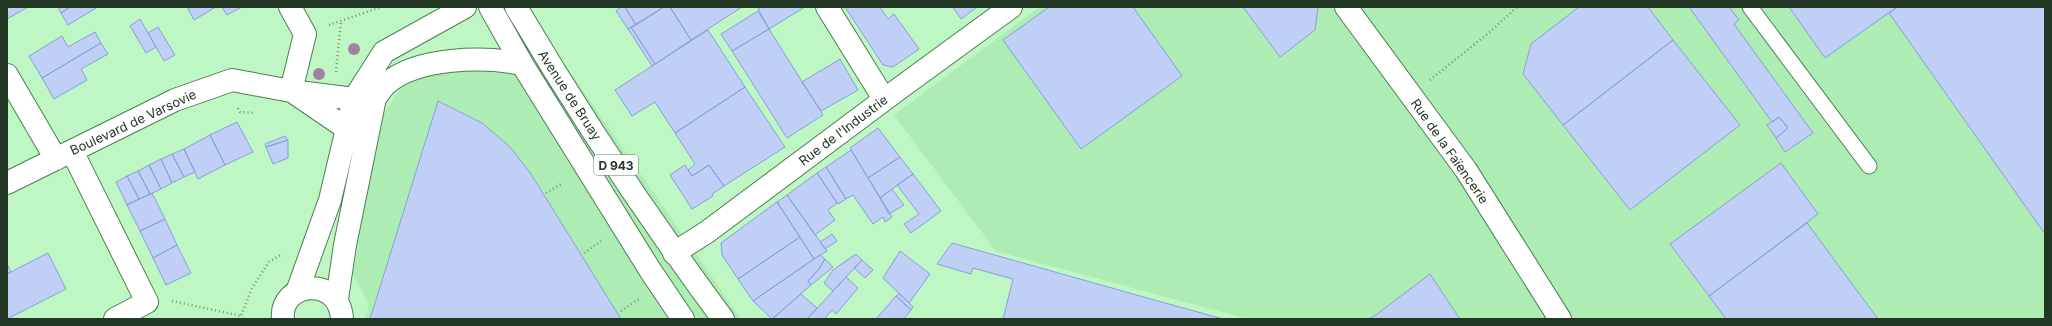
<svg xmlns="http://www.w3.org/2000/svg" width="2052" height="326" font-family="Inter,sans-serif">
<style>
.built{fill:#adecb2}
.building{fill:#bfcff6;stroke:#87a0db}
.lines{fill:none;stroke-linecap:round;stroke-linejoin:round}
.service-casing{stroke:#4b7f51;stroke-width:17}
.minor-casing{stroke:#4b7f51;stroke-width:24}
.tertiary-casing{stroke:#4b7f51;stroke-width:24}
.primary-casing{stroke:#4b7f51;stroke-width:24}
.path{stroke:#729a75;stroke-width:2.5;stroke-dasharray:1 3;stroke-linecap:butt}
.service{stroke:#fff;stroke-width:15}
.minor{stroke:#fff;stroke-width:22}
.tertiary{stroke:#fff;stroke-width:22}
.primary{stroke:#fff;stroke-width:22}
.tree{fill:#9f84a2}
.labels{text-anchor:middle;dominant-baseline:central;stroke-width:4;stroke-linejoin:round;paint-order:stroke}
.shield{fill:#fff;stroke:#647466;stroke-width:1}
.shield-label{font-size:12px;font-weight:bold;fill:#223824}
.street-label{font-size:13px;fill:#223824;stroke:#fff}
</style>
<rect width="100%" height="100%" fill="#bef7c3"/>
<path class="built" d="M1040,7H2045V319H1248L996,251L894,115Z
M563,62L741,319H365L369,304L353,275L377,124L404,83L460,66Z"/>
<path class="building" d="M7,7H28L7,19Z
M58,7H70L61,13Z
M70,7H95L96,8L68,25L61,13Z
M192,7H216L194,20L188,9Z
M222,7H242L227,15Z
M621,7H625L636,25L628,29L616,11Z
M625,7H664L636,25Z
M664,7H670L691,40L655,64L631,27Z
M670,7H742L691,40Z
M761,7H805L769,29L758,9Z
M845,7H880L888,19L894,14L919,49L893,67L883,65Z
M953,7H977L961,19Z
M1049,7H1133L1182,76L1081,149L1003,40Z
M1243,7H1318L1315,30L1280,57Z
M1579,7H1648L1673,40L1563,125L1523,74L1531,44Z
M1689,7H1729L1739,20L1734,24L1813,133L1785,152L1776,138L1788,128L1779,117L1772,122Z
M1789,7H1897L1825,58Z
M1897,7H2045V234L1889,13Z
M758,11L769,29L732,51L721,34Z
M140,19L156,47L146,53L130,26Z
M158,27L175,55L164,61L148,33Z
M631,27L655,64L652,66L628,29Z
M769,29L823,115L787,138L732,51Z
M708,30L745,87L675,133L655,102L632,116L615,90Z
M95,32L101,43L42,78L29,56L62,36L68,47Z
M1673,40L1740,125L1630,210L1563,125Z
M101,43L108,54L81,69L87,80L54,99L42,78Z
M840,59L858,90L821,111L802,82Z
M745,87L785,147L724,186L709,165L692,176L688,170L695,164L675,133Z
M438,101L482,123L510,147L531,174L621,319H370Z
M1779,117L1788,128L1776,138L1767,125Z
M237,122L253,152L225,165L210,135Z
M878,128L900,157L868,178L850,148Z
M210,135L225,165L198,179L184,149Z
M285,136L288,140L266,147L265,144Z
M288,140V158L273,164L266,147Z
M184,149L195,172L184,177L172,154Z
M851,150L892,217L885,222L883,217L873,224L853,195L846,199L826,167Z
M172,154L184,177L172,183L161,159Z
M900,157L913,174L880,198L868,178Z
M161,159L172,183L161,189L149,165Z
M1781,163L1818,214L1709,296L1670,244Z
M149,165L161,189L150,194L138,171Z
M685,165L692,176L709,165L724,186L712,194L713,196L692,209L670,175Z
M826,167L846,199L838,204L817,173Z
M138,171L150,194L139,199L127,176Z
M817,173L837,203L828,210L835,220L815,235L787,195Z
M913,174L941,211L911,233L904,224L919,214L897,185Z
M127,176L139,199L127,205L116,182Z
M892,189L904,205L889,214L880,198Z
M152,193L165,219L140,231L127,205Z
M787,195L827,251L814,259L777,202Z
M777,202L800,237L738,279L722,255L721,243Z
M165,219L177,245L153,258L140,231Z
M1807,223L1878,319H1726L1709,296Z
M832,234L837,241L825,249L820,242Z
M800,237L814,259L753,301L738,279Z
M952,243L1158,301L1223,319H1003L1013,279L973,268L971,274L937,264Z
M177,245L191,273L166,285L153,258Z
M900,251L930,274L909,303L883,278Z
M48,253L66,289L7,319V274Z
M856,254L862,260L833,291L824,283L833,270Z
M820,255L825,259L819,269L808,281L811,285L772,319L753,301Z
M825,259L833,267L811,285L808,281L819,269Z
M862,260L873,270L865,278L854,268Z
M7,264L11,272L7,274Z
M1430,274L1460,319H1369L1377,314Z
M846,277L858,288L836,314L832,310L826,317L828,319H807Z
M899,293L913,307L911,310L896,296Z
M801,294L817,308L807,319H772Z
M896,296L911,310L904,319H876Z"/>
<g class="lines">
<defs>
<path id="service" d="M1750,7L1869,166"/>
<path id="minor" d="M290,7L305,34L291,91
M827,7L884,99
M1346,7L1466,170L1560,319
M7,75L56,159
M296,94L340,124L349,127
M72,151L147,302L115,319
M7,183L175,100L232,80L291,91L354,99
M674,253L707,232L900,88L1011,7"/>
<path id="tertiary" d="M297,292L330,200L354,99L384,52L465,7
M337,299L345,245L375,98C378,94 382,88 386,84C417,57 484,56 522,64
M283,319C279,282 339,274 342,319"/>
<path id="primary" d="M490,7L522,64L650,270L683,319
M516,7C579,114 649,219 723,319"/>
</defs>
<use href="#service" class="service-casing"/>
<use href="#minor" class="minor-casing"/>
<use href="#tertiary" class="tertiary-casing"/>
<use href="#primary" class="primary-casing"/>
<path class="path" d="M329,25L381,7
M336,72L341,21
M1430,80L1491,31L1517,7
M238,108L240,112L255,113
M546,193L563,183
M584,253L601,241
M172,301L241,316
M621,311L639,299
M242,319L241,316L252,288L269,262L282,254"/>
<use href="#service" class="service"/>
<use href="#minor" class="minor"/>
<use href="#tertiary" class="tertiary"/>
<use href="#primary" class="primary"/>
</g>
<g class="tree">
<circle cx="354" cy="49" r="6"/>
<circle cx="319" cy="74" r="6"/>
</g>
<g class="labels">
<rect class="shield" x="594" y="155" width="44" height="20" rx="3"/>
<g class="shield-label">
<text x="616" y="165">D 943</text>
</g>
<g class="street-label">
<text transform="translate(570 95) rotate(57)">Avenue de Bruay</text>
<text transform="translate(133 122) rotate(-25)">Boulevard de Varsovie</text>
<text transform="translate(843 130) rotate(-37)">Rue de l'Industrie</text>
<text transform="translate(1450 151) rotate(55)">Rue de la Faïencerie</text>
</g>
</g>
<rect width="2052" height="326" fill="none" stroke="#223824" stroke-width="16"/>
</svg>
